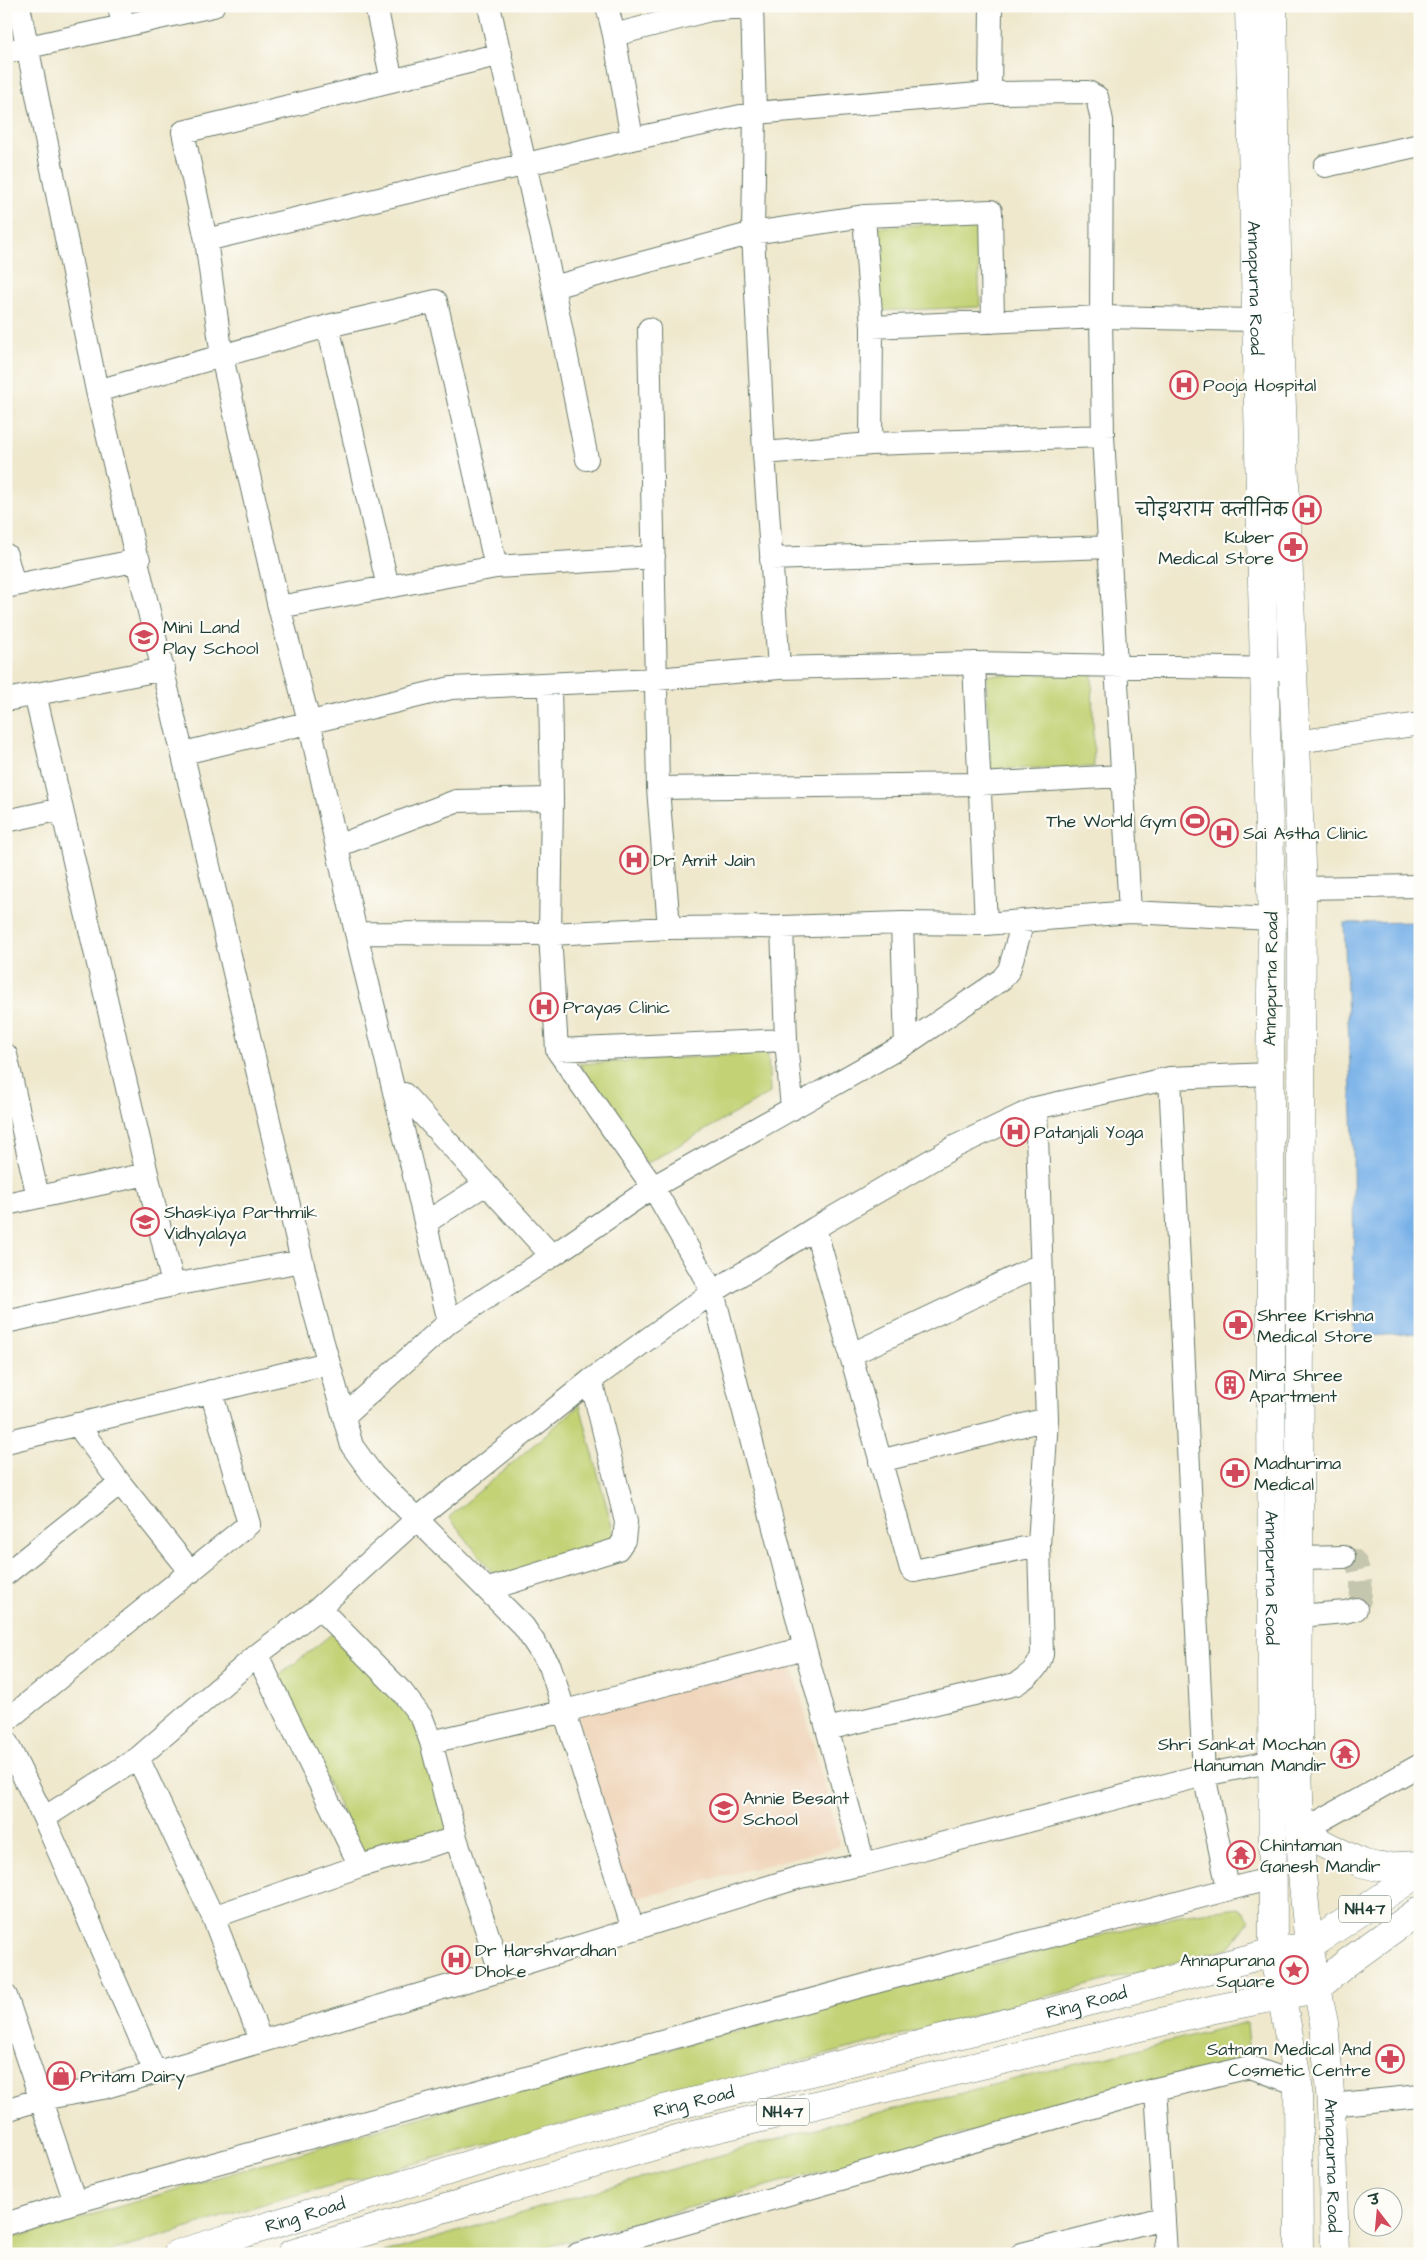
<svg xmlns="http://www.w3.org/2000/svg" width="1426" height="2260" font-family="'Architects Daughter','Playpen Sans Deva',sans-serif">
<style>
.built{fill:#f0d6bc}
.green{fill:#c2d274;stroke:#708854}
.water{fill:#78b1e8;stroke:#4c778e}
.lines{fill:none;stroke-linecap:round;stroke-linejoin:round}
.minor-tunnel{stroke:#c5c6ae;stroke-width:22;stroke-dasharray:22 11;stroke-linecap:butt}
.minor-casing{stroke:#68796a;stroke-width:24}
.major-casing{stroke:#68796a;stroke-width:29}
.highway-casing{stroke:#68796a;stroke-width:29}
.minor{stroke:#fff;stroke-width:22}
.major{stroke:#fff;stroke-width:28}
.highway{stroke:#fff;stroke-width:28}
.labels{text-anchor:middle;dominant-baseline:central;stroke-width:4.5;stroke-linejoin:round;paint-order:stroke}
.shield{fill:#fdfcf7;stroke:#62766e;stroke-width:1}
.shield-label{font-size:16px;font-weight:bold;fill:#1f3d34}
.street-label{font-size:18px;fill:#1f3d34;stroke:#fdfcf7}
.poi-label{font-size:18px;fill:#1f3d34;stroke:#fdfcf7;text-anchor:start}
</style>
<rect width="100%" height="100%" fill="#fdfcf7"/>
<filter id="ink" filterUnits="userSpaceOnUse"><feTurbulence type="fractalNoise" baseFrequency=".02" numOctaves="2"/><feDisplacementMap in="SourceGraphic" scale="10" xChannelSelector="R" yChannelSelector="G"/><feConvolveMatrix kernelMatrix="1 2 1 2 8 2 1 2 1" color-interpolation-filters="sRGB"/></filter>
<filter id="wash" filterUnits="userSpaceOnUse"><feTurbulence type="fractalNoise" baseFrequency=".0096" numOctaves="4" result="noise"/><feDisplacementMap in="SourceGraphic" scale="20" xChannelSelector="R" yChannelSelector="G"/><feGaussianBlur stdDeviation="1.12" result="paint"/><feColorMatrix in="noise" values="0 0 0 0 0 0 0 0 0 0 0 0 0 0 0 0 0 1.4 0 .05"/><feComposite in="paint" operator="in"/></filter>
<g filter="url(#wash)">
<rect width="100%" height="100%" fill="#efe8cd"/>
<path class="built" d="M791,1659L840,1846L628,1901L579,1715Z"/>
<path class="green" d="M977,222L980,307L877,311L874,227Z
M1092,673L1094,767L989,769L987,675Z
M768,1053L770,1093L646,1164L579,1064Z
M580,1405L616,1542L498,1580L449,1517Z
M338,1629L426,1736L450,1833L365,1857L276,1678Z
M1238,1907L1250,1920L1229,1948L273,2201L105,2254H6V2240L520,2088L1175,1916Z
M1247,2022L1250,2059L792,2179L522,2254H381L793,2134Z"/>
<path class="water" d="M1420,922V1333L1354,1337L1353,1139L1344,923Z"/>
</g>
<g filter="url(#ink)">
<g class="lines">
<path class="minor-tunnel" d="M1344,1557L1354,1560C1362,1569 1364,1599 1356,1609"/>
<defs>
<path id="minor" d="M19,6L97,391L312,1303L352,1446L373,1475L524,1627L550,1666L633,1929
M119,6L123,26
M376,6L392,81
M489,6L553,287L587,459
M607,6L614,35L632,139
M752,6L755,113L753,233L764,453L779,668
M614,35L710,10L752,6
M6,52L213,6
M990,93L991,6
M1325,166L1420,145
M864,216L872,327L871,444
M206,240L632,139L755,113L990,93L1088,92L1097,97L1102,121L1101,317L1103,436L1130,912
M553,287L753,233L864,216L991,211L993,322
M328,326L388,587
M872,327L1101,317L1255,320
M649,329L658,788L669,928
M97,391L328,326L436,301L496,567
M764,453L871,444L1103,436
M6,555L14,585
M771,559L1108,547
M6,587L139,560
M279,607L496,567L654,557
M974,663L986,924
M550,684L552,799L550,934L557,1050L653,1187L713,1292L805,1648L864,1864
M35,694L173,1285
M6,700L164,669
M1297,742L1420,724
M184,753L451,688L657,679L779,668L974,663L1281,669
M658,788L980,784L1121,776
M6,821L62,809
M337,846L456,801L552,799
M1302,888L1420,886
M902,923L906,1044
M782,927L786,1040L792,1109
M356,933L550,934L669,928L782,927L902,923L986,924L1130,912L1272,919
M557,1050L786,1040
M6,1055L38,1197
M1170,1078L1204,1775L1228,1888
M395,1095L404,1094L552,1256
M6,1204L147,1174
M425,1223L486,1184
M815,1228L911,1569L914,1571L1039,1545
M6,1322L173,1285L302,1261
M449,1322L356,933L309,721L279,607L222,357L206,240L183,132L501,54
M850,1355L1040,1265
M344,1416L449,1322L552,1256L653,1187L906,1044L1002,979L1009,970L1023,922
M77,1424L120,1483L191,1572
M6,1442L328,1363
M880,1461L1047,1419
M1299,1558L1344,1557
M6,1574L120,1483
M489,1589L618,1549L624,1540L626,1522L591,1380
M319,1608L402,1692L422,1718L431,1742L456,1838L500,1971
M1299,1616L1345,1612L1356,1609
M257,1655L360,1866
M6,1721L249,1524L211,1391
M827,1729L1016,1684C1029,1675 1038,1670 1042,1654L1039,1545L1047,1419L1036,1108
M6,1741L44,1818L155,2072
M431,1742L565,1711L805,1648
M138,1758L213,1917L261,2041
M44,1818L138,1758L257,1655L319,1608L418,1518L591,1380L713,1292L815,1228L954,1147L1036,1108L1170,1078L1270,1074
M1300,1832L1420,1765
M213,1917L360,1866L456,1838
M6,1996L75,2202
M1156,2089L1166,2254
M1331,2105L1420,2096
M6,2110L41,2099L103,2088L500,1971L800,1877L864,1864L1204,1775L1274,1761
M6,2224L75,2202L880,1981L1272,1878
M578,2254L1156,2089L1250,2067L1298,2084
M1022,2254L1163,2218"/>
<g id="major">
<path id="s1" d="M1249,6L1264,670L1272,919L1270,1074L1273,1952L1298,2084L1299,2254"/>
<path id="s2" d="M1273,6L1278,311L1302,888L1298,1769L1302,1874L1309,1946L1324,2023L1331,2105L1335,2254"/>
<path d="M1300,1832L1361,1863L1378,1867L1420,1865"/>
</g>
<g id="highway">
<path id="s3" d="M177,2254L588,2128L1073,2006L1273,1952L1309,1946L1420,1872"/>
<path d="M291,2254L694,2134L1215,2009L1316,1989L1345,1964L1420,1910"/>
</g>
</defs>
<use href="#minor" class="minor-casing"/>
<use href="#major" class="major-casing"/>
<use href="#highway" class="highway-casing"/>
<use href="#minor" class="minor"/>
<use href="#major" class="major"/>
<use href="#highway" class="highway"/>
</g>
</g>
<defs>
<symbol id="hospital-ring" viewBox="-11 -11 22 22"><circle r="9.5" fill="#fdfcf7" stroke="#d1495b" stroke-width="1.5"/><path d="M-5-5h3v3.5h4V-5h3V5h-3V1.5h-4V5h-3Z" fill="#d1495b"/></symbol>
<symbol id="pharmacy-ring" viewBox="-11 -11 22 22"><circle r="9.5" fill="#fdfcf7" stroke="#d1495b" stroke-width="1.5"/><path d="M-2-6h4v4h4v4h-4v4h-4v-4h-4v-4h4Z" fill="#d1495b"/></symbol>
<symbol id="school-ring" viewBox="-11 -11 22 22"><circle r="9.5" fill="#fdfcf7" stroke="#d1495b" stroke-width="1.5"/><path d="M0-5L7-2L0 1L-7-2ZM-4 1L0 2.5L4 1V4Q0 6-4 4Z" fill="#d1495b"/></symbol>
<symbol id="stadium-ring" viewBox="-11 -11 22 22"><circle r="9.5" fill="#fdfcf7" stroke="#d1495b" stroke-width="1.5"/><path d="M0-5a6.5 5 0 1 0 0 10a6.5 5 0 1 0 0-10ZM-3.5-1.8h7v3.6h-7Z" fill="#d1495b"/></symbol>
<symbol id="building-ring" viewBox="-11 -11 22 22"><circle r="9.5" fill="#fdfcf7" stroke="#d1495b" stroke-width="1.5"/><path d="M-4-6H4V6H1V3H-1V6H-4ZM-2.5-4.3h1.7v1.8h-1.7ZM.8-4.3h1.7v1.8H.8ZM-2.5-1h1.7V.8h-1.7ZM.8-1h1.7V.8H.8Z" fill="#d1495b"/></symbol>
<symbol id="temple-ring" viewBox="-11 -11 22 22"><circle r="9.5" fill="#fdfcf7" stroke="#d1495b" stroke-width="1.5"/><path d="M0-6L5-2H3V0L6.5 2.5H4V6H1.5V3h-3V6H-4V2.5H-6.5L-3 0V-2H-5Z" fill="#d1495b"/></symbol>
<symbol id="sight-ring" viewBox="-11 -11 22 22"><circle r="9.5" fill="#fdfcf7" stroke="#d1495b" stroke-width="1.5"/><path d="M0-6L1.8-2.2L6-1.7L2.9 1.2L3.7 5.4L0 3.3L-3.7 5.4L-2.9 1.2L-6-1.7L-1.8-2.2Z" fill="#d1495b"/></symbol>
<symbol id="shop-ring" viewBox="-11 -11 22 22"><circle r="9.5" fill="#fdfcf7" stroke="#d1495b" stroke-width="1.5"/><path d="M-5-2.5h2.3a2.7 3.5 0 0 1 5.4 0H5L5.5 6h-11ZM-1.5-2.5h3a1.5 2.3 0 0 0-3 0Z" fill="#d1495b"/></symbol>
</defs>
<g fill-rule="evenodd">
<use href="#hospital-ring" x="1168" y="369" width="32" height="32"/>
<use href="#hospital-ring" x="1291" y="494" width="32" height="32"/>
<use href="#pharmacy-ring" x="1277" y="531" width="32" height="32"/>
<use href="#school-ring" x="128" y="621" width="32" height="32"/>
<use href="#stadium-ring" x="1179" y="805" width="32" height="32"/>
<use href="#hospital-ring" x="1208" y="817" width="32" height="32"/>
<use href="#hospital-ring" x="618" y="844" width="32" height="32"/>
<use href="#hospital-ring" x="528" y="991" width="32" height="32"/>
<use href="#hospital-ring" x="999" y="1116" width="32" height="32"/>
<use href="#school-ring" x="129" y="1206" width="32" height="32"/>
<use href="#pharmacy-ring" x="1222" y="1309" width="32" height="32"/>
<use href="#building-ring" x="1214" y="1369" width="32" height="32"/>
<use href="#pharmacy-ring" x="1219" y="1457" width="32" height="32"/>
<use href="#temple-ring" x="1329" y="1738" width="32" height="32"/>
<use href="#school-ring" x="708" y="1792" width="32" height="32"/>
<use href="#temple-ring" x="1225" y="1839" width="32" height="32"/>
<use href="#hospital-ring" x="440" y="1944" width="32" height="32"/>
<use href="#sight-ring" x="1278" y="1954" width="32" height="32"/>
<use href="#pharmacy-ring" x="1374" y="2043" width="32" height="32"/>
<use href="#shop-ring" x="45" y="2060" width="32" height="32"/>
</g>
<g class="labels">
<g class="shield">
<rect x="1339" y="1895.5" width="52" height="27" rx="4"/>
<rect x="757" y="2098.5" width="52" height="27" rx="4"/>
</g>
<g class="shield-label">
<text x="1365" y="1909">NH47</text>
<text x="783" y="2112">NH47</text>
</g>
<g class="street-label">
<text stroke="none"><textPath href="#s1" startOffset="282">Annapurna Road</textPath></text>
<text transform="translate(1271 979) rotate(-89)">Annapurna Road</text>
<text stroke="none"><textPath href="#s1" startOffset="1572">Annapurna Road</textPath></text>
<text stroke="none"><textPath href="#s3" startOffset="944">Ring Road</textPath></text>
<text stroke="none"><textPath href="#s3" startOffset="539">Ring Road</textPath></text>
<text stroke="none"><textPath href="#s2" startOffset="2162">Annapurna Road</textPath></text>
<text stroke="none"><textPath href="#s3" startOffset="134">Ring Road</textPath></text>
</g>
<g class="poi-label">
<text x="1203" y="385">Pooja Hospital</text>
<text x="1288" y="510" text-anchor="end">चोइथराम क्लीनिक</text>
<text x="1274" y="537" text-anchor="end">Kuber<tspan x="1274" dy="21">Medical Store</tspan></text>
<text x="163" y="627">Mini Land<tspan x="163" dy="21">Play School</tspan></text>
<text x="1176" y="821" text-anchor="end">The World Gym</text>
<text x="1243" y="833">Sai Astha Clinic</text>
<text x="653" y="860">Dr Amit Jain</text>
<text x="563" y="1007">Prayas Clinic</text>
<text x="1034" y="1132">Patanjali Yoga</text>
<text x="164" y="1212">Shaskiya Parthmik<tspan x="164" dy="21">Vidhyalaya</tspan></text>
<text x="1257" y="1315">Shree Krishna<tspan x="1257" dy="21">Medical Store</tspan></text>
<text x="1249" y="1375">Mira Shree<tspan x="1249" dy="21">Apartment</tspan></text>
<text x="1254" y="1463">Madhurima<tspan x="1254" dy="21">Medical</tspan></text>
<text x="1326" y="1744" text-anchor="end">Shri Sankat Mochan<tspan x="1326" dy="21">Hanuman Mandir</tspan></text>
<text x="743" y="1798">Annie Besant<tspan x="743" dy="21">School</tspan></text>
<text x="1260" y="1845">Chintaman<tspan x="1260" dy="21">Ganesh Mandir</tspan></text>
<text x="475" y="1950">Dr Harshvardhan<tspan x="475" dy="21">Dhoke</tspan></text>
<text x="1275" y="1960" text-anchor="end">Annapurana<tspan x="1275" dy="21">Square</tspan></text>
<text x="1371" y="2049" text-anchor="end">Satnam Medical And<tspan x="1371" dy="21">Cosmetic Centre</tspan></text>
<text x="80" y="2076">Pritam Dairy</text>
</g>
</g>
<rect width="1426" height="2260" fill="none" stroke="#fdfcf7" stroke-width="25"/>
<g transform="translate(1378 2212) rotate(344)"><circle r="24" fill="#fdfcf7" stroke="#a4b0a9"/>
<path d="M0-4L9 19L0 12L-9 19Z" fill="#d1495b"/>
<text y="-8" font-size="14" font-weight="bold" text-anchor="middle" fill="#1f3d34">उ</text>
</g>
</svg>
